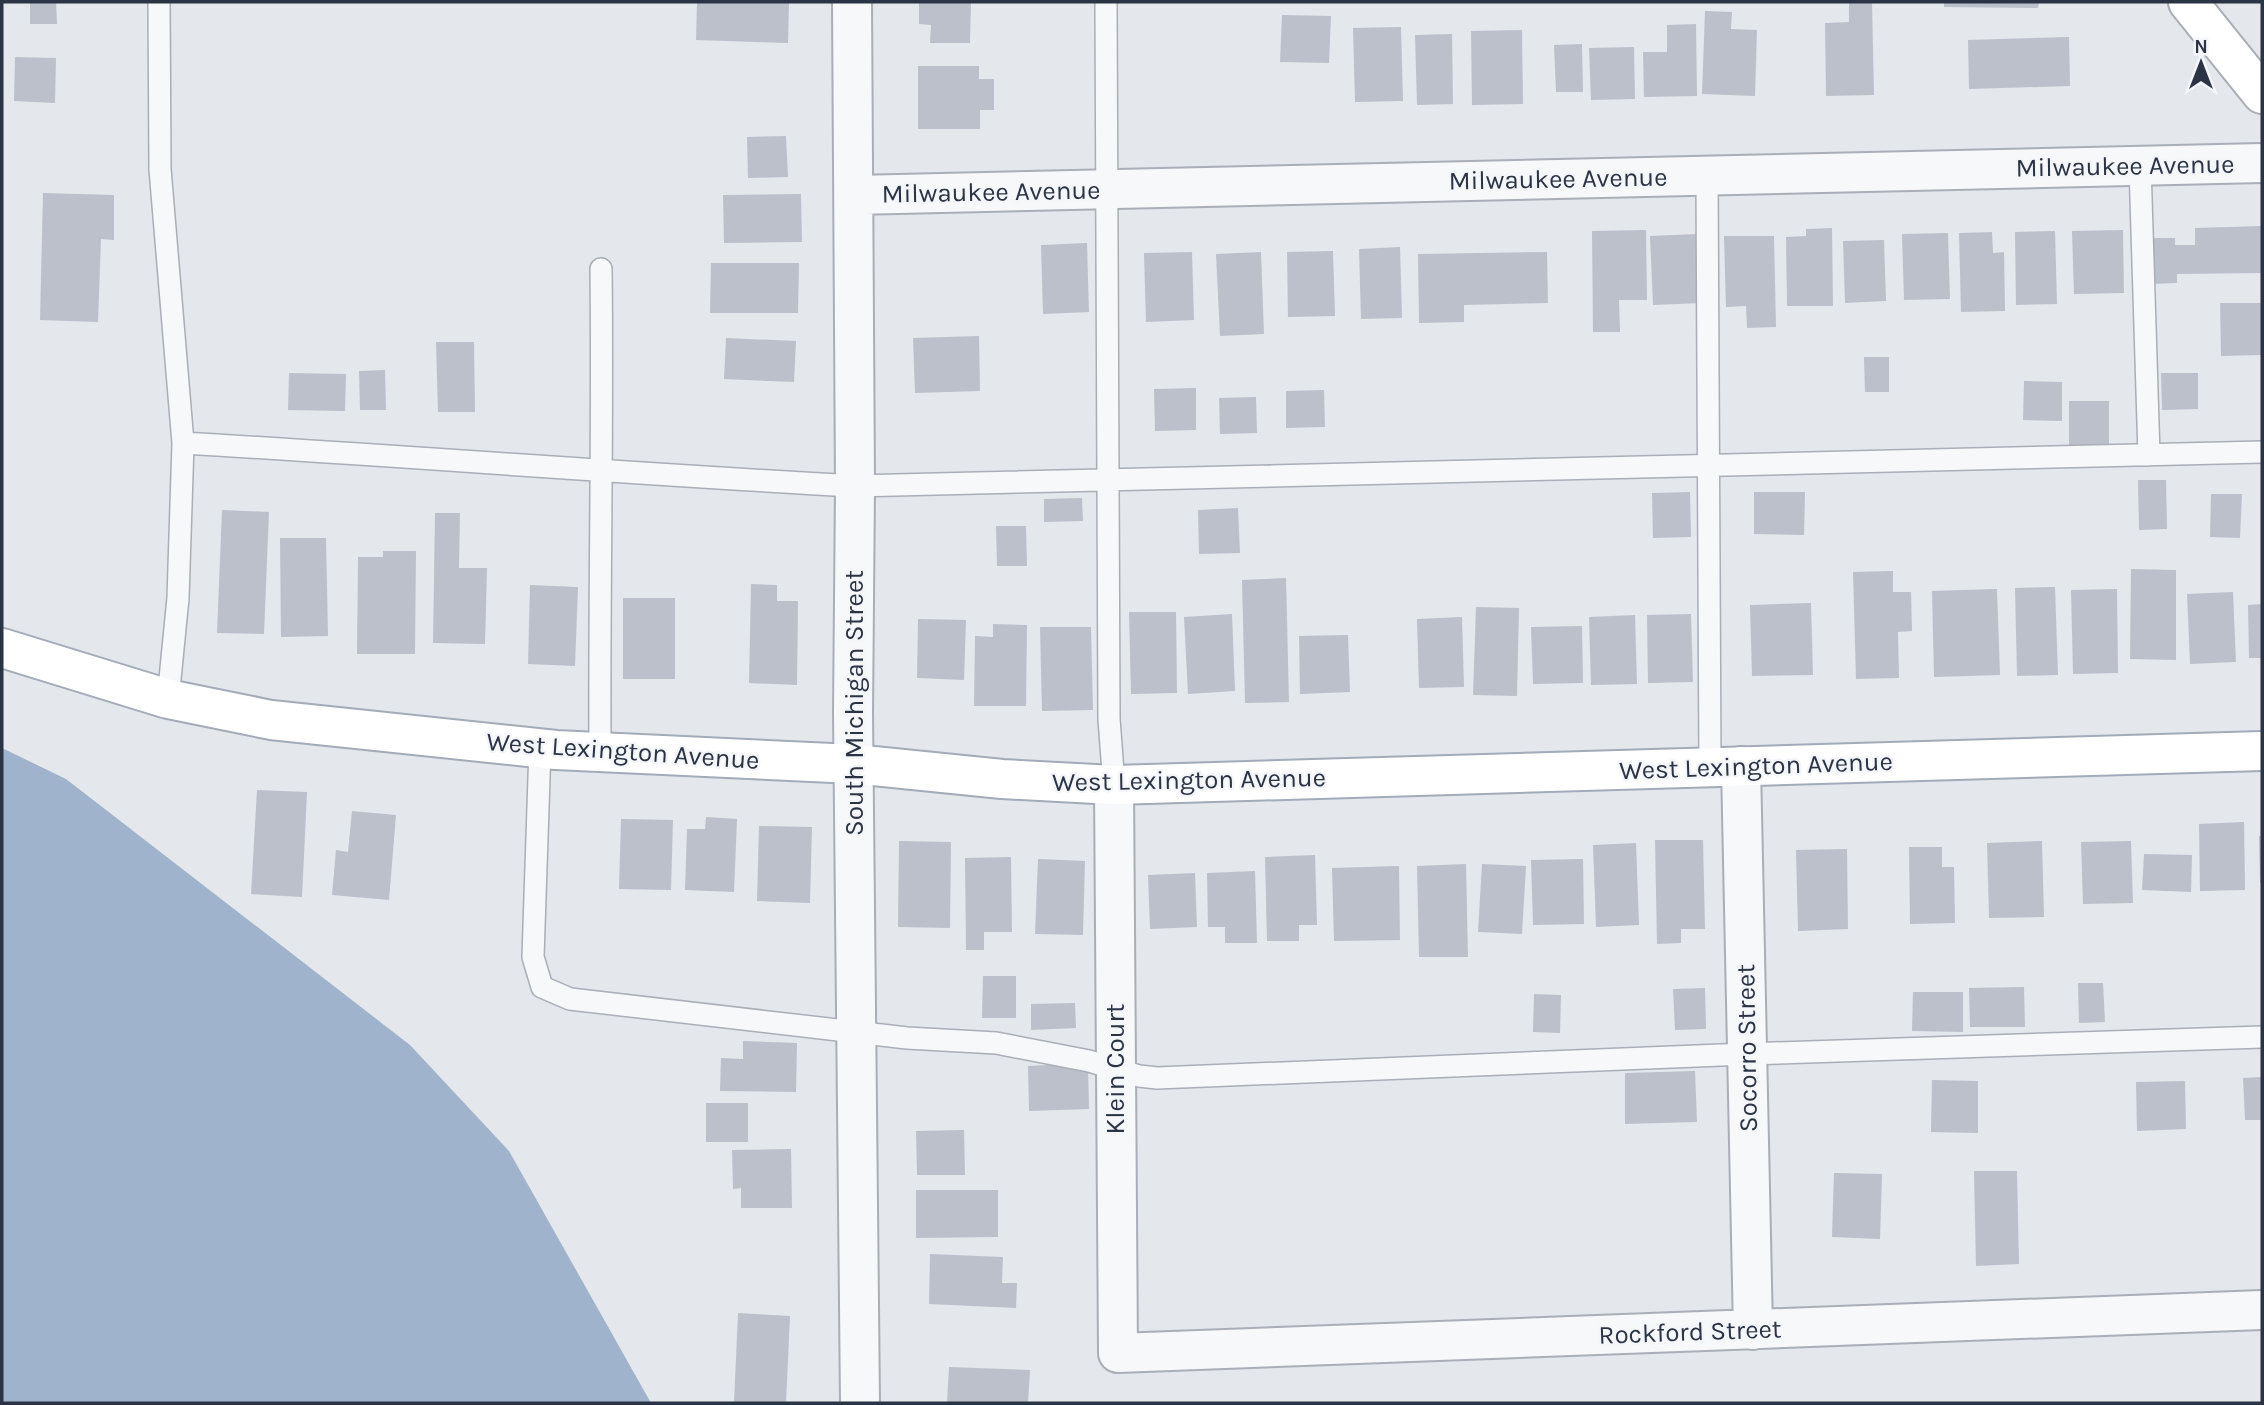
<svg xmlns="http://www.w3.org/2000/svg" width="2264" height="1405" font-family="Karla,sans-serif">
<style>
.water{fill:#9fb4cc}
.building{fill:#bbc0ca}
.lines{fill:none;stroke-linecap:round;stroke-linejoin:round}
.lane-casing{stroke:#a9aeb7;stroke-width:24}
.street-casing{stroke:#a9aeb7;stroke-width:42}
.secondary-casing{stroke:#a9aeb7;stroke-width:42}
.primary-casing{stroke:#a3abb8;stroke-width:42}
.lane{stroke:#f7f8fa;stroke-width:21}
.street{stroke:#f7f8fa;stroke-width:38}
.secondary{stroke:#fff;stroke-width:38}
.primary{stroke:#fff;stroke-width:38}
.labels{text-anchor:middle;dominant-baseline:central;stroke-width:5;stroke-linejoin:round;paint-order:stroke}
.street-label{font-size:26px;fill:#2b3445;stroke:#f4f6f9}
</style>
<rect width="100%" height="100%" fill="#e4e7ec"/>
<path class="water" d="M2,748L66,779L410,1045L509,1151L651,1403H2Z"/>
<path class="building" d="M30,2H56L57,24H30Z
M697,2H789L788,43L696,40Z
M919,2H971L970,43H930L931,25L919,24Z
M1849,2H1872L1874,95L1826,96L1825,23L1849,22Z
M1944,2H2039L2038,8L1944,7Z
M1705,11L1732,12L1731,29L1757,30L1755,96L1702,94Z
M1282,15L1331,16L1329,63L1280,62Z
M1696,24L1697,96L1644,97L1643,52H1667V25Z
M1401,27L1403,101L1355,102L1353,28Z
M1522,30L1523,104L1472,105L1471,31Z
M1452,34L1453,104L1417,105L1415,35Z
M2069,37L2070,86L1969,89L1968,40Z
M1582,44L1583,92H1556L1554,45Z
M1634,47L1635,99L1591,100L1589,48Z
M15,57L56,58L55,103L14,101Z
M918,66H979V79H994V110H980V129H918Z
M786,136L788,177L748,178L747,137Z
M43,193L114,195V240L101,239L98,322L40,320Z
M801,194L802,242L724,243L723,195Z
M2262,226V273L2177,274V283L2152,284L2151,238H2175V245H2195V228Z
M1832,228L1833,306H1787L1786,237L1806,236V229Z
M1646,230L1647,300H1619L1620,332H1593L1592,231Z
M2123,230L2124,293L2074,294L2072,231Z
M2055,231L2057,304L2016,305L2015,232Z
M1992,232L1993,253L2004,252L2005,311L1961,312L1959,233Z
M1948,233L1950,299L1904,300L1902,234Z
M1698,234L1701,303L1653,305L1650,236Z
M1724,236H1774L1776,327L1747,328L1746,306L1726,307Z
M1884,240L1886,301L1845,303L1843,241Z
M1087,243L1089,312L1043,314L1041,245Z
M1400,247L1402,318L1361,319L1359,249Z
M1333,251L1335,316L1288,317L1287,252Z
M1192,252L1194,320L1146,322L1144,253Z
M1261,252L1264,334L1220,336L1216,254Z
M1547,252L1548,303L1464,305V322L1419,323L1418,254Z
M711,263H799L798,313H710Z
M2220,303H2262V355L2221,356Z
M979,336L980,391L915,393L913,338Z
M726,338L796,341L794,382L724,379Z
M436,342H474L475,412H438Z
M1864,357H1889V392H1865Z
M385,370L386,410H360L359,371Z
M289,373L346,374L345,411L288,410Z
M2161,373H2198V409L2162,410Z
M2024,381L2062,382V421L2023,420Z
M1196,388V430L1155,431L1154,389Z
M1324,390L1325,427L1286,428V391Z
M1256,397L1257,433L1220,434L1219,398Z
M2069,401H2109V446H2069Z
M2138,480H2166L2167,529L2139,530Z
M1690,492L1691,537L1653,538L1652,493Z
M1754,492H1805L1804,535L1754,534Z
M2211,494H2242L2240,538L2210,537Z
M1082,498L1083,521L1044,522V499Z
M1238,508L1240,553L1199,554L1198,510Z
M222,510L269,512L264,634L217,633Z
M435,513H460L459,568H487L485,644L433,643Z
M996,526H1026L1027,566H997Z
M280,538H326L328,636L281,637Z
M383,551H416L415,654H357L358,557H383Z
M2131,569L2176,570V660L2130,659Z
M1893,571V592H1911L1912,631L1898,632L1899,678L1856,679L1853,572Z
M1286,578L1289,702L1245,703L1242,580Z
M751,584L777,585V601H798L797,685L749,683Z
M530,585L578,587L575,666L528,664Z
M2055,587L2058,675L2017,676L2015,588Z
M1997,589L2000,675L1934,677L1932,591Z
M2117,589L2118,673L2073,674L2071,590Z
M2233,592L2236,662L2190,664L2187,594Z
M623,598H675V679H623Z
M1811,603L1813,675L1752,676L1750,605Z
M2262,604V658H2249L2248,605Z
M1476,607L1519,608L1517,696L1473,695Z
M1129,612H1176L1177,693L1131,694Z
M1232,614L1235,691L1188,694L1184,617Z
M1691,614L1693,682L1648,683L1647,615Z
M1635,615L1637,684L1591,685L1589,617Z
M1462,617L1464,687L1419,688L1417,619Z
M918,619L966,620L964,680L917,678Z
M993,624L1027,625L1026,706H974L975,636L993,637Z
M1582,626L1583,683L1533,684L1531,627Z
M1040,627H1091L1093,710L1042,711Z
M1348,635L1350,692L1300,694L1299,636Z
M257,790L307,792L302,897L251,894Z
M352,811L396,815L389,900L332,895L336,850L348,852Z
M706,817L737,819L734,892L685,890L687,829H705Z
M621,819L673,820L671,890L619,889Z
M2244,822L2245,890L2200,891L2199,824Z
M759,826L812,827L810,903L757,901Z
M2259,836H2262V883H2260Z
M1655,840H1703L1705,929H1681V943L1657,944Z
M899,841L951,842L950,928L898,927Z
M2042,841L2044,917L1989,918L1987,843Z
M2131,841L2133,903L2083,904L2081,842Z
M1636,843L1639,925L1596,927L1593,845Z
M1909,847H1942V867H1954L1955,923L1910,924Z
M1847,849L1848,929L1798,931L1796,850Z
M2144,854L2192,855L2191,892L2142,890Z
M1315,855L1317,925H1299V941H1267L1265,857Z
M1011,857L1012,932H984V950H966L965,858Z
M1038,859L1085,861L1083,935L1035,934Z
M1583,859L1584,924L1533,925L1531,860Z
M1466,864L1468,957H1419L1417,866Z
M1482,864L1526,866L1522,934L1478,932Z
M1399,866L1400,940L1334,941L1332,868Z
M1255,871L1257,943H1225V927H1208L1207,873Z
M1195,873L1197,927L1150,929L1148,875Z
M983,976H1016V1018H982Z
M2078,983H2103L2105,1022L2079,1023Z
M2024,987L2025,1027H1970L1969,988Z
M1705,988L1706,1029L1675,1030L1673,989Z
M1913,992H1963V1032L1912,1031Z
M1534,994L1561,995L1560,1033L1533,1032Z
M1075,1003L1076,1028L1031,1030V1004Z
M743,1041L797,1043L796,1092L720,1091L721,1058L743,1059Z
M1088,1063L1089,1109L1029,1111L1028,1066Z
M1695,1071L1697,1122L1625,1124V1073Z
M2262,1077V1120H2245L2243,1078Z
M1932,1080L1978,1081V1133L1931,1132Z
M2185,1081L2186,1129L2137,1131L2136,1082Z
M706,1103H748V1142H706Z
M964,1130L965,1175H917L916,1131Z
M791,1149L792,1208H741V1188L733,1189L732,1150Z
M1974,1171H2017L2019,1264L1976,1266Z
M1834,1173L1882,1174L1880,1239L1832,1237Z
M916,1190H998V1237L916,1238Z
M930,1254L1003,1257L1002,1283H1017L1016,1308L929,1304Z
M738,1313L790,1316L786,1403H734Z
M949,1367L1030,1370L1028,1403H947Z"/>
<g class="lines">
<defs>
<path id="lane" d="M159,2L160,169L183,443L178,598L168,699
M1106,2L1109,719L1114,785
M2140,166L2149,455
M1707,176L1710,767
M183,443C407,456 631,474 855,486L2262,452
M540,748L533,957L542,987L570,999L907,1038L996,1043L1089,1061L1139,1076L1157,1078L1746,1054L2262,1037
M600,752C599,591 603,430 601,269"/>
<path id="street" d="M852,2L855,486L853,713L860,1403
M854,195L2262,163
M1741,766L1753,1330
M1114,785L1118,1353L2262,1310"/>
<path id="secondary" d="M2188,2L2262,94"/>
<path id="primary" d="M2,648L168,699L271,720L556,750L854,764L1002,779L1114,785L2262,751"/>
</defs>
<use href="#lane" class="lane-casing"/>
<use href="#street" class="street-casing"/>
<use href="#secondary" class="secondary-casing"/>
<use href="#primary" class="primary-casing"/>
<use href="#lane" class="lane"/>
<use href="#street" class="street"/>
<use href="#secondary" class="secondary"/>
<use href="#primary" class="primary"/>
</g>
<g class="labels">
<g class="street-label">
<text transform="translate(2125 166) rotate(-1)">Milwaukee Avenue</text>
<text transform="translate(1558 179) rotate(-1)">Milwaukee Avenue</text>
<text transform="translate(991 192) rotate(-1)">Milwaukee Avenue</text>
<text transform="translate(854 703) rotate(-90)">South Michigan Street</text>
<text transform="translate(623 751) rotate(4)">West Lexington Avenue</text>
<text transform="translate(1756 766) rotate(-2)">West Lexington Avenue</text>
<text transform="translate(1189 780) rotate(-1)">West Lexington Avenue</text>
<text transform="translate(1747 1048) rotate(-91)">Socorro Street</text>
<text transform="translate(1115 1069) rotate(-90)">Klein Court</text>
<text transform="translate(1690 1332) rotate(-2)">Rockford Street</text>
</g>
</g>
<rect width="2264" height="1405" fill="none" stroke="#2b3445" stroke-width="7"/>
<g transform="translate(2201 63)" stroke="#f4f6f9" stroke-width="5" paint-order="stroke">
<path d="M0-5L12 26L0 18L-12 26Z" fill="#2b3445"/>
<text y="-10" font-size="19" font-weight="bold" text-anchor="middle" fill="#2b3445">N</text>
</g>
</svg>
